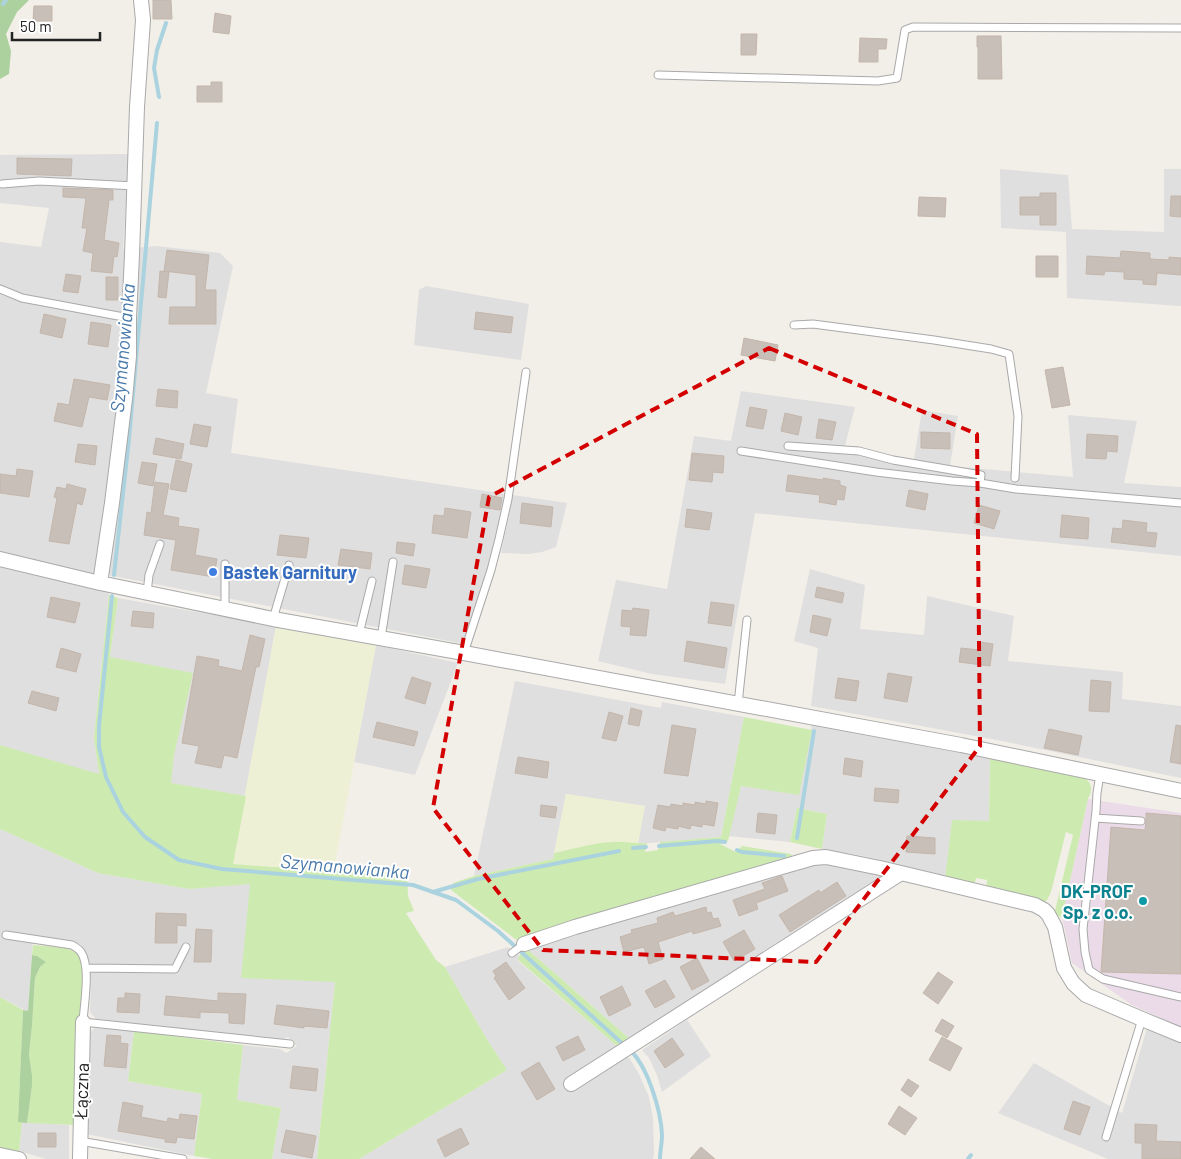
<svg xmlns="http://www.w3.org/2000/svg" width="1181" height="1159" font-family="Barlow,sans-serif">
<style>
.residential{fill:#e0dfdf}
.industrial{fill:#ebdbe8}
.farmland{fill:#eef0d5}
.grass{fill:#cdebb0}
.forest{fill:#add19e}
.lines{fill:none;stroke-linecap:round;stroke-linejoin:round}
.stream{stroke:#aad3df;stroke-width:4}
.building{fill:#c7bfb8;stroke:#c4b6ab}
.lane-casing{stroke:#a9a9a9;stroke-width:9}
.street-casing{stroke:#a9a9a9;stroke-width:16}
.lane{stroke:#fff;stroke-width:7}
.street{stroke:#fff;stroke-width:14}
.marked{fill:none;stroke:#d40000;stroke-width:4;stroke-dasharray:10 6;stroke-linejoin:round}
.shop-dot{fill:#3f7fe0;stroke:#fff;stroke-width:2}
.culture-dot{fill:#0f9aa8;stroke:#fff;stroke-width:2}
.labels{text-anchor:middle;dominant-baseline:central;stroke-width:4;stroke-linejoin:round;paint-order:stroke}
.shop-label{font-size:18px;font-weight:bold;fill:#366cbe;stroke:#fff;text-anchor:start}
.culture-label{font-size:18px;font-weight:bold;fill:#0d838f;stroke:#fff;text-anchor:end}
.street-label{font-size:18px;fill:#222;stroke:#fff}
.water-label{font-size:19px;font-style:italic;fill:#4a7aab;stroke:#fff}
</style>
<rect width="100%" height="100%" fill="#f2efe9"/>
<path class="residential" d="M129,154L123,249L156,246L220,253L233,266L206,393L238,399L231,453L506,494L493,553L464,644L108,575L109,595L94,738L99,775L0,745V242L41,247L49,208L0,203V155Z
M1000,169L1068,175L1072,229L1164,232V169H1181V306L1067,298L1066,232L1001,228Z
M426,286L529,304L521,360L414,345L419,290Z
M741,391L855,407L843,453L914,459L922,410L958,416L950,466L1073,477L1068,415L1137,421L1124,483L1181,487V556L755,513L725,684L652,674L598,661L616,580L667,589L694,436L731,441Z
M513,495L567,503L556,547L542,552L529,554L501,553Z
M810,569L865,585L860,629L924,635L927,596L1014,616L1008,661L1123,672L1122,699L1181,706V778L992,739L811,706L818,648L794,641Z
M118,598L276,626L246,796L170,784L174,755L110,657Z
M376,645L458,663L415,775L354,762Z
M515,681L661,708L662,702L744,717L721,837L638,844L644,806L566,794L553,859L474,876Z
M812,723L990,758L989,822L952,820L946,876L864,856L822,849L827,814L797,808L790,842L728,836L741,786L799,794Z
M0,829L98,873L189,889L250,883L335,982L317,1159H272L281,1108L237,1100L243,1045L280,1049L286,1053L297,1046L288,1037L280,1040L96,1019L90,1012L91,979L85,951L74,941L33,938L28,1012L0,997Z
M820,861L883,873L888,878L631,1040L526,948Z
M508,947L519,956L518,961L618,1047L630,1059L639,1074L649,1097L653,1118L654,1153L653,1159H359L507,1070L488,1041L445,967Z
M687,1020L711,1056L662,1092L657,1075L649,1058L642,1050Z
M95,1028L134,1031L128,1081L202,1094L194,1156L86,1134L89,1033Z
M1147,1028L1181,1036V1159H1108L998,1113L1034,1063L1122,1113Z
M22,1122L69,1125V1159H46L19,1151Z"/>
<path class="industrial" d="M1088,799L1181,813V1027L1132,1005L1072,963L1062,917Z"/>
<path class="farmland" d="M276,626L376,645L334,869L273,867L232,864Z
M566,794L645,806L638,844L612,842L554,853Z"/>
<path class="grass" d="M109,595L118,598L110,657L193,673L174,755L171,783L246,796L233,864L273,867L334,869L344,871L401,873L407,874L408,896L414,911L406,913L436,960L445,967L488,1041L507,1070L359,1159H317L335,982L241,978L250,884L189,889L98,873L0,829V745L99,774L94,738Z
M744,717L812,730L799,795L741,786L728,841L720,844L736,852L742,846L791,854L794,858L519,942L451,890L453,883L474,876L553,859L554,853C573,849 593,843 612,842C624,841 635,844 647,843L645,852L658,850L660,842L721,837Z
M990,758L1082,775C1091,783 1094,787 1088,799L1062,917L1054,915L1073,835L1066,832L1051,892L1047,900L1043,904L986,889L987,880L976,878L974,886L945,879L952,820L989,821Z
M797,808L827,814L822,849L790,842Z
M33,945L68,948L80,956L83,967L75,1125L27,1123L32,1086V1075L29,1054L32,1026L35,978L40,967L46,962L37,956L32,955Z
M526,948L631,1040L618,1047L518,960L519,956Z
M0,997L23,1010L18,1122H22L19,1151L0,1148Z
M134,1031L243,1045L237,1100L281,1108L272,1159H213L194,1156L202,1094L128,1081Z"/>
<path class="forest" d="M0,0H29L17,12L6,34L11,51L9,74L0,79Z
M32,955L37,956L46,962L40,967L35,978L32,1026L29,1054L32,1075V1086L27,1123L18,1122L23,1010L28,1011Z"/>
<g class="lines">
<path class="stream" d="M3,4L6,0
M159,97L154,68L157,50L166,23
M114,575L129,439L157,123
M112,596L99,726V747L106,777L123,812L145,837L179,860L222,869L413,885L456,900L498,931L625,1046
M797,838L814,731
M659,846L717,841L725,842
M633,848L646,847
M737,850L742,852L784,856
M433,892L478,879L619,851
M630,1050C648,1067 661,1111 662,1135C662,1143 660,1151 660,1159
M968,1159L971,1155"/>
</g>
<path class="building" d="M153,0H171L172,19H153Z
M34,6H52V21H33Z
M215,13L231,16L229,34L213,32Z
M741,34H757L756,55H741Z
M977,36H1001L1002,79H978V47H977Z
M860,38L887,39L886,49H878V62H859Z
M211,82H222V102H197V86H211Z
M17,158L72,159L71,176L17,174Z
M63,188L113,190V200H109L104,240L119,243L117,257L114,256L112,273L91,271L93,253L83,251L87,228H82L86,198L63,197Z
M1040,193H1056V225H1040V215H1020V197H1040Z
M1171,196H1181V217L1170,216Z
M919,197L946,198L945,217L918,216Z
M167,250L209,255L205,290H216V324H169L170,307H196V275L164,271Z
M1121,251L1150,253V259L1169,260V257L1181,258V275L1157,273L1156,285L1143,284V280L1124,279V272L1105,271L1104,275L1086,274L1087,256L1120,258Z
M1036,256H1058V277H1036Z
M160,271L169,272L166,298L158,297Z
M66,274L81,276L78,293L63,291Z
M106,277H118V300H106Z
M476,312L513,317L511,333L474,329Z
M44,314L66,319L62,338L40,333Z
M91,322L111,325L108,347L88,344Z
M744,338L778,345L775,361L741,355Z
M1063,367L1070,405L1052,408L1045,370Z
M74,379L110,385L107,400L89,397L82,427L54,421L58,403L69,405Z
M158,389L178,391L177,408L156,406Z
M750,407L767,410L763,429L746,426Z
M785,413L802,417L798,435L781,431Z
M819,419L836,422L832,440L816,438Z
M194,424L211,427L207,447L190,444Z
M921,432L950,433V449L921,448Z
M1087,434L1118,436L1117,452L1107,451L1106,459L1086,458Z
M156,438L184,444L181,459L153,454Z
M78,444L97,446L95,465L75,462Z
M692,453L724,456L723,473L713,472L712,482L689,480Z
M176,460L192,464L186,492L170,489Z
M142,462L157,464L153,486L138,483Z
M17,469L33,471L29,497L0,493V474L16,476Z
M788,475L823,480V478L840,481V485L846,487L844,500L837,499L836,505L819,502L820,495L786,491Z
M155,482L169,484L163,515L179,518L178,526L199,529L195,555L217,559L214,577L171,570L176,540L144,535L147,512L151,513Z
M67,484L86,489L82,505L77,503L69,544L49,541L57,498L54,497L57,487L66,489Z
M909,490L928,494L925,510L906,506Z
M482,494L502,498L500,510L480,507Z
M522,503L553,507L551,527L520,523Z
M979,505L1000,511L994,529L974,523Z
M445,508L471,512L467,538L432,533L434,515L444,516Z
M687,509L712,513L709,530L685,527Z
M1062,515L1089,518L1088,539L1060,537Z
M1123,520L1147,523L1146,532L1157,533L1155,547L1111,542L1113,528L1122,529Z
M280,535L309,538L306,558L277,555Z
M397,542L415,544L413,556L396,553Z
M341,549L372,553L370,569L338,565Z
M405,565L430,569L426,588L402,584Z
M817,587L844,593L842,603L815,597Z
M51,597L80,603L75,623L47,617Z
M711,602L734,605L731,626L708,623Z
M633,608L649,610L646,636L630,635L631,627L621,626L622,610L632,611Z
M133,611L154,613L153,628L131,626Z
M813,615L831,619L827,636L810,632Z
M250,635L265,639L259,667H256L237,758L224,755L221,768L195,763L199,746L182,743L197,656L219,660L218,666L242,671Z
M687,641L727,648L724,668L684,661Z
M980,642L993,644L990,666L959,662L961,648L979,650Z
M61,648L81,654L76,672L56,667Z
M888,673L912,677L907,702L884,698Z
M412,677L431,683L425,704L405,698Z
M838,678L859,681L856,701L835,698Z
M1091,680L1111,682L1109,712L1089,711Z
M32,691L59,698L56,711L28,703Z
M631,708L642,711L639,726L628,724Z
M609,712L623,716L616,741L602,738Z
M377,722L418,732L414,746L373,737Z
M672,725L696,729L688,776L664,773Z
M1176,725L1181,726V764L1170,762Z
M1049,729L1082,736L1078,755L1044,748Z
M518,757L549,762L547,778L515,773Z
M845,758L863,761L861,777L843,774Z
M875,788L899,790L898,803L874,801Z
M706,801L718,803L714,826L702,824V827L691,825L690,829L678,826V829L666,827L665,831L653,828L658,805L670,807L671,804L683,806V803L695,805V802L706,804Z
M541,805L557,807L555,818L540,816Z
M758,813L777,815L775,834L756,832Z
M1146,813L1181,816V974L1103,972H1101L1111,827L1145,830L1146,822Z
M907,836L935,838V854L906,852Z
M782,876L788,891L756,903L758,909L739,916L733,900L765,889L762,883Z
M837,882L846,896L790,932L779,915L819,890L820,893Z
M706,907L707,913L711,912L713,919L718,918L721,926L693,934L692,931L658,942L663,959L649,964L644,947L624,952L620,937L632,933L631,930L658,923L657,918L673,912L675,916Z
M156,913L186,914V926L177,925V943H155Z
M196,929L212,930L211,962H194Z
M744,930L755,949L734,961L723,942Z
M697,958L709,981L692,990L680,967Z
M506,962L525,988L509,1000L494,978L496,976L493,971Z
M938,972L953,982L938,1004L923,993Z
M665,980L675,997L655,1008L645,991Z
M622,986L631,1005L609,1016L600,997Z
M125,993L140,994L139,1013L117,1012L118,998H125Z
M218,993L246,994L244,1024L229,1023V1013L200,1012V1018L164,1015L166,996L218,1001Z
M277,1005L329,1011L327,1028L304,1026V1028L274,1024Z
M942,1019L954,1026L947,1038L935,1031Z
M107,1035L121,1036L120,1043L128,1044L126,1068L104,1066Z
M578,1036L585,1050L563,1061L556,1047Z
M942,1037L962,1048L950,1071L929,1060Z
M672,1038L684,1055L665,1068L654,1051Z
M539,1062L555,1089L537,1100L521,1073Z
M293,1066L318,1069L316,1091L290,1088Z
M908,1079L919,1086L911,1097L901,1090Z
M1073,1101L1090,1107L1080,1135L1064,1129Z
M123,1102L143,1106L141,1117L167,1122L168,1118L179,1120L180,1114L197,1116L194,1139L177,1137L176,1143L165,1142V1139L118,1131Z
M899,1106L917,1118L905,1135L888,1124Z
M1135,1124L1157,1125L1156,1141L1181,1142V1159H1142V1143H1135Z
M461,1128L469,1144L445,1157L437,1140Z
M286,1130L316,1136L312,1158L281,1152Z
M38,1133H56V1147H38Z
M701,1147L715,1159H690Z"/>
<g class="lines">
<defs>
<path id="lane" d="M658,75L878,81L897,78L905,30L913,27L1181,28
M2,184L39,181L135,186
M0,289L22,298L129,318
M794,325L813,324L934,340L991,349L1009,354L1018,416L1015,478
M788,446L859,451L893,460L981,475L980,483
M741,451L876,472L952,481L980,483L1016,489L1181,503
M225,564V609
M147,593L149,575L160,544
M273,619L289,565
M359,634L372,581
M381,638L393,562
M464,653L491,570L499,539L508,499L526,372
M738,704L747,620
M1100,774L1097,793L1096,811L1083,929L1085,952L1089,970L1103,979L1181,997
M1095,818L1141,821
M6,935L72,945C75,947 79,949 81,952C91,967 84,1004 83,1022L290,1044
M512,953L524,944
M87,968L175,969L186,947
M1106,1137L1142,1019
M80,1141L183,1159"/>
<path id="street" d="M0,559L100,583L273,619L464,653L961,745L1181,791
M100,583L112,503L125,399L129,356V318L132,255L137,107L143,20L141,0
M524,944L575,927L813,858L826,857L880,868L1035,905L1044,910L1048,914L1055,927L1064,968L1073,983L1086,995L1142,1019L1181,1035
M571,1084L901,873
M0,1155L19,1159
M80,1159L83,1022"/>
</defs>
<use href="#lane" class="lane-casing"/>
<use href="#street" class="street-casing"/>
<use href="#lane" class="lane"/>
<use href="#street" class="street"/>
</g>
<path class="marked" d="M769,348L977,434L980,746L816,962L543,950L433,808L489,497Z"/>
<circle class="shop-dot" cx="213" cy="572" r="5"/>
<circle class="culture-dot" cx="1143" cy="901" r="5"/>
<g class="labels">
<g class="shop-label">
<text x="223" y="572">Bastek Garnitury</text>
</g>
<g class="culture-label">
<text x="1133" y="891">DK-PROF<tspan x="1133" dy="21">Sp. z o.o.</tspan></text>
</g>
<g class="street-label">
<text transform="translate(81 1091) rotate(-88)">Łączna</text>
</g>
<g class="water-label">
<text transform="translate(122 348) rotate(-85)">Szymanowianka</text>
<text transform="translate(345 866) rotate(5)">Szymanowianka</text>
</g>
</g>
<path d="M12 32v8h88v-8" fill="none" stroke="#222222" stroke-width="2.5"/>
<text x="20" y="32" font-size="15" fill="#222222" stroke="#ffffff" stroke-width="4" paint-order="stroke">50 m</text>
</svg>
